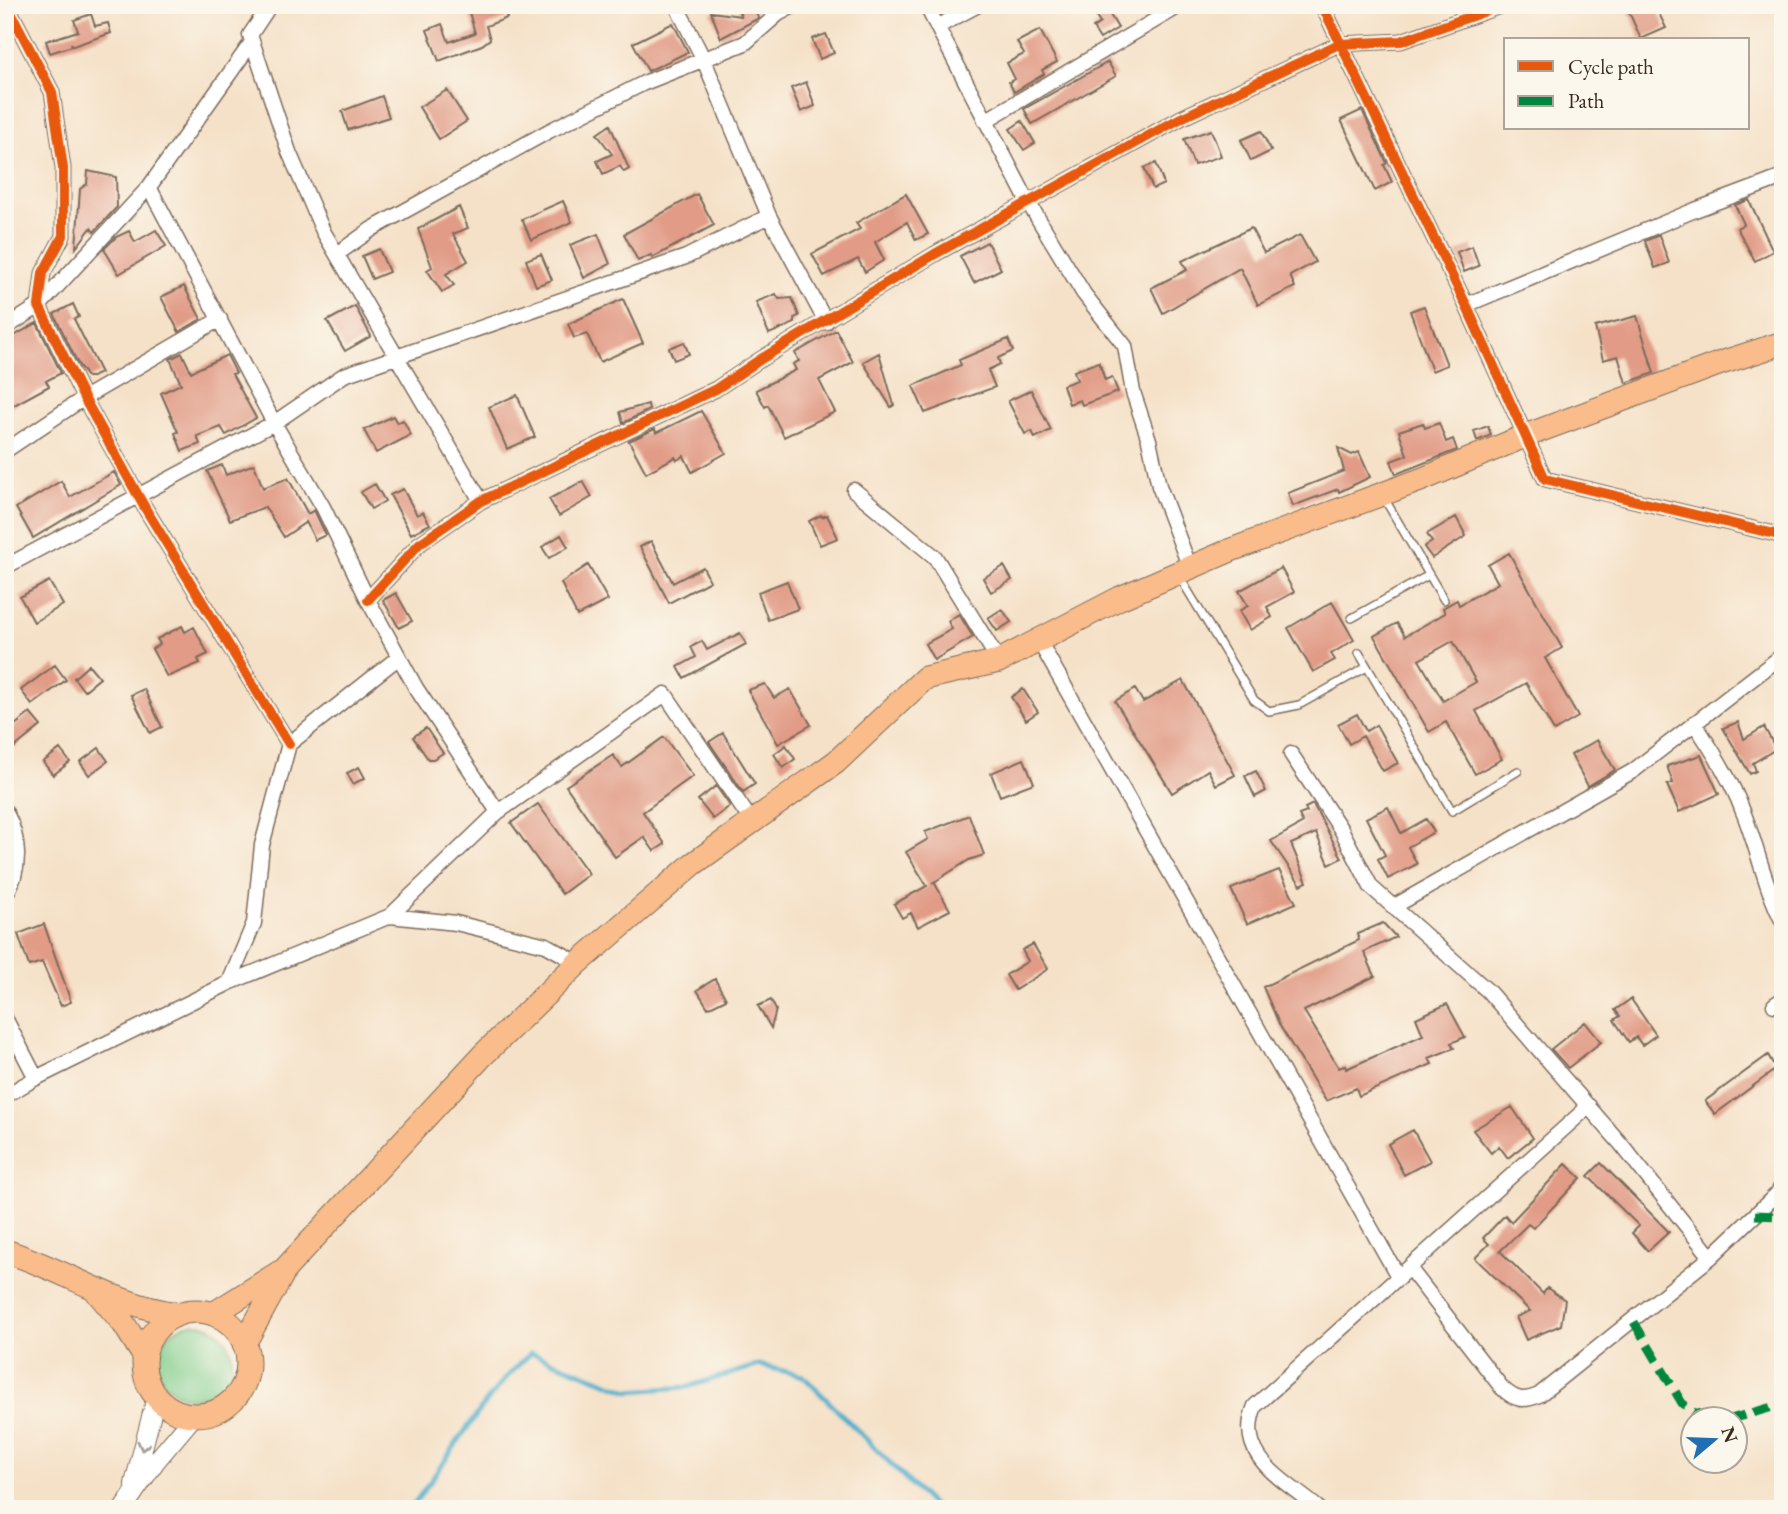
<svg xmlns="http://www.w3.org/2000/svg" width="1788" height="1514" font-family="'EB Garamond',serif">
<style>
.green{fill:#7fcc8b;stroke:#5d7b54;stroke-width:2}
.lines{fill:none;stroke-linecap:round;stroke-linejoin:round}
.stream{stroke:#4badca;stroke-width:5}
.building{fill:#e19b86;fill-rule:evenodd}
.service-casing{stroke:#7c6a5a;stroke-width:10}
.minor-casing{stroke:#7c6a5a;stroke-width:17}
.tertiary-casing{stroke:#7c6a5a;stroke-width:20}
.primary-casing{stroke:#7c6a5a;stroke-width:25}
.service{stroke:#fff;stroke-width:7}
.minor{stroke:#fff;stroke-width:14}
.tertiary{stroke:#fff;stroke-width:18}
.primary{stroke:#f9bc8a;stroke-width:23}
.quiet{stroke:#00873e;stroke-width:9;stroke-dasharray:18 9;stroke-linecap:butt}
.cycleway-casing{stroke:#fbf7ec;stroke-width:15}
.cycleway{stroke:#e8590c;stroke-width:10}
.oneway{stroke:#a79f9a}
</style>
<rect width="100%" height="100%" fill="#fbf7ec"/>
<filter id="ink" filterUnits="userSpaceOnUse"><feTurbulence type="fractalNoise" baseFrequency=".0143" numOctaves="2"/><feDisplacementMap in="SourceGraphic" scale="14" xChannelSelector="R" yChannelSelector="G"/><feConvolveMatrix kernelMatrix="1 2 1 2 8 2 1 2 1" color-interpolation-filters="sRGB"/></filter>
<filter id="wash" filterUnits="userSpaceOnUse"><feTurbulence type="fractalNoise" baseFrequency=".00686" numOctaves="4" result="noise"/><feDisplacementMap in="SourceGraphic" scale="28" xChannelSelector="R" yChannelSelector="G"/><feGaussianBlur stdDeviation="1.57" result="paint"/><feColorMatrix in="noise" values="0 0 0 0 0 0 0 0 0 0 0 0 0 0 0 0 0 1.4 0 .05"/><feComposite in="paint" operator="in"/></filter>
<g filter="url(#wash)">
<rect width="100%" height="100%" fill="#f5e1c8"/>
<path class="green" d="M158 1361a37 37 0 1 1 74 0a37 37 0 1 1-74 0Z"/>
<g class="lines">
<path class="stream" d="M410,1509C450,1457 482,1397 531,1353L629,1391L687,1387L759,1365L803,1376L936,1509"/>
</g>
<g id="blocks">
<path class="building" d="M467,5H501L507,18L486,26L490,39L482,45L439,61L427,30L442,24L449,42L475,33Z
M736,5H752L759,18L721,38L711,12L741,16Z
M1637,5H1655L1666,28L1641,39L1628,10Z
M1107,10L1118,28L1100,39L1093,28L1100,23L1096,17Z
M91,14L95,26L108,23L111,33L73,46L71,43L72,46L50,53L46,41L78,31L74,20Z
M673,23L688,52L648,71L633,43Z
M1040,30L1057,62L1042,70L1044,74L1014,92L1009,82L1015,79L1007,63L1024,54L1017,42Z
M826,34L834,53L820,59L812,39Z
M1108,62L1116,76L1032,124L1024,109Z
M806,82L815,106L801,112L791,88Z
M447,90L467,121L439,139L419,107Z
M382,96L389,117L348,130L342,111Z
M1362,110L1387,163L1384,165L1392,182L1375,191L1341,120Z
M1022,121L1035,143L1024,150L1010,129Z
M610,125L629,169L624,172L620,166L603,174L597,161L612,154L597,134Z
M1211,130L1221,156L1194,165L1184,139Z
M1261,131L1271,151L1251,161L1241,140Z
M1156,163L1164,184L1153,189L1144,168Z
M88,171L116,177L117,207L94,232L91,228L76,248L80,189L87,184Z
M697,194L714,225L652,258L651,255L638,261L624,234Z
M906,194L928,234L916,240L907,222L875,242L884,260L865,272L858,259L824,276L812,254L860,229L856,223Z
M1749,200L1773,251L1755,261L1737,228L1744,224L1735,205Z
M563,201L572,222L531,240L522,219Z
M459,207L468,228L453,234L468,261L446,274L454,285L442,292L427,270L432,267L418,229Z
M1251,228L1264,253L1300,235L1315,262L1290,276L1295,287L1258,305L1240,268L1163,313L1151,288L1187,270L1182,261Z
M156,230L166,246L119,274L104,249L116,237L129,231L135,242Z
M598,234L610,264L584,278L570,245Z
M1659,235L1669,263L1655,268L1645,241Z
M987,242L1001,269L974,283L960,256Z
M1472,246L1479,266L1464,272L1457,252Z
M379,249L389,272L372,279L362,256Z
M541,254L552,280L536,286L526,260Z
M184,286L201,319L179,332L161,297Z
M776,294L779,299L792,298L799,316L794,318L795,323L769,334L756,302Z
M623,299L643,343L600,362L587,334L574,338L568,324Z
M73,304L79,317L74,319L101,373L92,377H87L78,364L54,314Z
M355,306L371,336L345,351L327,321Z
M1424,306L1447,365L1432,371L1410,311Z
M1637,316L1654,373L1626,383L1618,356L1603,360L1595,327Z
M37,323L61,373L46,381L49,386L5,410V341Z
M836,330L853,362L819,380L835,412L784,437L768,405L765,407L756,390L796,370L793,364L799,361L795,353Z
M1008,339L1013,351L998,358L1000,364L988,370L995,387L925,413L913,386L961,365L959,360Z
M684,342L689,354L674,360L669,348Z
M182,353L191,372L227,355L236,373L232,374L256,418L226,435L221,427L197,436L200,444L182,451L175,433L178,432L161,393L181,384L170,359Z
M879,353L894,405L891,407L863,362Z
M1099,362L1105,380L1112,377L1118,392L1082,405L1080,400L1069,404L1063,385L1077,380L1074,371Z
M1031,390L1051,430L1035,438L1032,431L1025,434L1008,401Z
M517,395L535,437L507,449L489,407Z
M648,404L649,410L623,423L620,412Z
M701,411L726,453L692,472L684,456L677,460L675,457L646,473L629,441L655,429L656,433Z
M393,416L397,423L403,420L411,435L376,453L364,430Z
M1423,423L1425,428L1439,423L1446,442L1453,439L1457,450L1396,474L1391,461L1407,455L1399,431Z
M1488,426L1491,435L1477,441L1474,431Z
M1338,448L1352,455L1359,452L1370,477L1339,492L1338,489L1293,506L1288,493L1344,471Z
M254,464L263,488L288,478L308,514L314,510L326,535L315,540L306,522L284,537L265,507L230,520L207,471L222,465L226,475Z
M114,472L121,485L33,538L16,508L61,481L70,497Z
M583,481L592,497L559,516L549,499Z
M375,484L385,501L371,509L361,492Z
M403,489L417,515L423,512L430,524L411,534L390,495Z
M821,515L822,517L827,515L838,538L820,545L809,521Z
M1456,517L1466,536L1432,558L1424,547L1432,542L1427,534Z
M561,535L568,547L549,558L542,547Z
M651,541L673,583L703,567L710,581L669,603L640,547Z
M1509,553L1562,648L1545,658L1578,717L1554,731L1526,683L1476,711L1502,759L1475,774L1446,722L1429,732L1374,636L1397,623L1405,636L1445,613L1443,608L1457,600L1459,605L1498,583L1488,565ZM1453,641L1476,682L1443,701L1419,660Z
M588,565L608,600L577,616L561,583Z
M1004,566L1012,580L991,592L983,578Z
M1281,568L1294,592L1267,607L1272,617L1250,630L1239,611L1248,606L1239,591Z
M49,581L63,605L34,622L20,597Z
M787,581L798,609L768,620L758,592Z
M396,593L412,621L399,628L383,600Z
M1332,602L1354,640L1331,654L1335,660L1313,672L1288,628Z
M1002,609L1011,622L997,631L988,618Z
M959,614L973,637L934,660L925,644L952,629L948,621Z
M182,626L185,632L194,627L208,654L198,659L200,663L167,677L152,649L160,644L157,639Z
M740,633L746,644L684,678L678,667L696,657L691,647L702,641L707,650Z
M55,665L66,680L32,705L21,690Z
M89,665L100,678L84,691L74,678Z
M1183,680L1235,775L1216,785L1208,770L1172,793L1115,701L1135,689L1143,702Z
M765,684L774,698L790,689L811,725L778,744L748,690Z
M144,689L162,727L150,733L131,695Z
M1023,689L1038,712L1026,720L1011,697Z
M30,713L41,726L5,755V733Z
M1357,714L1366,731L1376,725L1398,763L1383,771L1363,736L1349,744L1338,724Z
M1738,722L1744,739L1764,727L1776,749L1753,763L1756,771L1750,774L1723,728Z
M426,728L443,753L433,759H428L413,737Z
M723,733L755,784L743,792L709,742Z
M664,737L693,776L643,812L665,844L654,851L644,837L615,857L566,786L613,755L622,767Z
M1597,740L1615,770L1588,786L1571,755Z
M786,745L795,759L783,768L774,754Z
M99,748L108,761L89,775L80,762Z
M60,749L70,762L53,775L43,762Z
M1701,755L1719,794L1679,812L1667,785L1673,783L1667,766Z
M1024,759L1034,783L1000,796L991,773Z
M359,767L365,778L353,784L347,773Z
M1256,771L1266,791L1255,797L1245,776Z
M716,786L730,806L713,819L698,800Z
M538,804L589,874L562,894L511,823Z
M1313,804L1342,858L1329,864L1316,833L1291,844L1307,882L1301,885L1271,841L1303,823L1299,815L1307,812L1305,808Z
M1388,807L1401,833L1426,819L1434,832L1408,847L1417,864L1388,879L1378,859L1385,855L1366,818Z
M969,815L984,855L969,860L931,884L934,882L950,910L918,927L911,913L902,918L894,904L927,886L906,852L928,839L925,832Z
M1279,870L1296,903L1247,924L1231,889Z
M1383,923L1396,937L1364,952L1375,976L1304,1011L1339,1068L1345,1065L1346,1069L1423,1035L1416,1018L1447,1004L1465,1037L1451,1043L1454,1048L1429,1058L1432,1064L1359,1096L1356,1088L1326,1101L1280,1026L1263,987L1359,940L1357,934Z
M44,924L71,1002L61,1006L42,962L29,966L18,934Z
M1033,944L1048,969L1015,990L1006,975L1028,961L1022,950Z
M715,979L726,999L708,1008L697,990Z
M1631,999L1656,1035L1642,1045L1636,1037L1629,1042L1614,1020L1620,1016L1615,1010Z
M771,1000L776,1010L771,1028L758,1006Z
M1585,1022L1601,1042L1568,1068L1551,1049Z
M1768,1055L1776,1069L1715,1114L1705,1101Z
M1512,1107L1533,1138L1508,1158L1499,1146L1491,1153L1473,1130Z
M1413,1130L1430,1161L1404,1175L1388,1144Z
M1601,1163L1669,1232L1648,1251L1632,1233L1639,1226L1588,1176Z
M1566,1164L1581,1178L1533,1228L1528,1224L1500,1251L1543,1294L1547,1288L1565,1300L1561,1325L1526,1340L1516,1317L1530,1311L1475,1258L1489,1244L1483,1238L1505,1215L1511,1222Z"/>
</g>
</g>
<g filter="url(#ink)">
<use href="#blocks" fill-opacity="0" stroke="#7c6a5a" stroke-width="2"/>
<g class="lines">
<defs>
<path id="service" d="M1384,498L1444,600
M1179,576L1254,700L1269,711L1299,705L1367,667
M1352,618L1429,575
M1359,653L1452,811L1518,771"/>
<path id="minor" d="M7,5L52,92L63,168V236L43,273L39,306L84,398L145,508L289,744
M270,5L250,35L289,152L323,231L481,501
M676,5L703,58L769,216
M926,5L1028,202L1084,294L1125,346L1133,392L1149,440L1159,486L1190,568
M1322,5L1466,305L1545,479L1783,536
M937,27L978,5
M985,121L1181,5
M149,187L274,423L323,507L368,600L416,688L498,812
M337,254L372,229L549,131L644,83L745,43L778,14L795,5
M1466,305L1695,210L1783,177
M5,328L39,306L149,187L252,42
M5,451L84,398L220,319
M854,490L935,557L999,661
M5,567L274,423L344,375L686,257L769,216L826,322
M368,600L419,544L481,501L716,389L761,359L935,254L1181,118L1339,44L1401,41L1503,5
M1039,641L1399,1278
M1694,723C1714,752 1732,781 1744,814C1758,850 1765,887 1783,922
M1291,754L1342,831L1371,887L1488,991L1621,1144L1711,1257
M5,811C20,838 22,869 5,896
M1393,907L1633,771L1783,655
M390,916L498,812L665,694L752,822
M229,983L390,916L456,923L546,945L578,963
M1774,1005L1783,999
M5,1018L36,1078L5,1096
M36,1078L229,983L254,923L262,845L289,744L399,657
M1410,1269L1502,1388C1515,1400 1523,1402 1539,1395L1711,1257L1777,1194L1783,1184
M1319,1509C1285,1480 1234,1457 1255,1406L1589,1106"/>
<path id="tertiary" d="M134,1484L156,1397
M123,1509L156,1461L194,1416"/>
<path id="primary" d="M5,1251C66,1270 115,1306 178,1314
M97,1292L124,1324L144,1356
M144 1363a52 52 0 1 1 104 0a52 52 0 1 1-104 0Z
M213,1314L280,1272
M244,1344L286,1268L483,1055L578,963L693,864L836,762L925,678L999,661L1120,598L1231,550L1423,479L1525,436L1721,363L1783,343"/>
</defs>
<use href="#service" class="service-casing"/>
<use href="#minor" class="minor-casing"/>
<use href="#tertiary" class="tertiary-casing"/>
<use href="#primary" class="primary-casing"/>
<use href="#service" class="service"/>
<use href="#minor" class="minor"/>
<use href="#tertiary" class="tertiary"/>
<use href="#primary" class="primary"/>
<path class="quiet" d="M1755,1215L1783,1216
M1634,1322L1682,1403L1693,1412L1718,1420
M1727,1420L1783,1404"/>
<defs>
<path id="cycleway" d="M7,5L52,92L63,168V236L43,273L39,306L84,398L145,508L289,744
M1322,5L1466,305L1545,479L1783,536
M368,600L419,544L481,501L716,389L761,359L935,254L1181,118L1339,44L1401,41L1503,5"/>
</defs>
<use href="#cycleway" class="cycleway-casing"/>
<use href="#cycleway" class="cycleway"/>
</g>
<defs><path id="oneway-chevron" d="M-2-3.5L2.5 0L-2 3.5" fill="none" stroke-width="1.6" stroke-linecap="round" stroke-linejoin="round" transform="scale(1.75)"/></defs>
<use class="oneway" href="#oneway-chevron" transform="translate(143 1446) rotate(104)"/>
</g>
<rect width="1788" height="1514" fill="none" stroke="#fbf7ec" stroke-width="28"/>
<rect x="1504" y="38" width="245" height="91" fill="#fbf7ec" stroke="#aea59a" stroke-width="2"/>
<rect x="1518" y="61" width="35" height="10" fill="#e8590c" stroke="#aea59a" stroke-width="2"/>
<text x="1568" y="74" font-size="21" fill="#3b2a1e">Cycle path</text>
<rect x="1518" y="96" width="35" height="10" fill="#00873e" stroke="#aea59a" stroke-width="2"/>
<text x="1568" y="108" font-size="21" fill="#3b2a1e">Path</text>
<g transform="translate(1714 1440) rotate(71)"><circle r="33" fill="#fbf7ec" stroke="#aea59a" stroke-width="2"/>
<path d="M0-5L12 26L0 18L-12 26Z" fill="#1f6fb2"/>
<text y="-10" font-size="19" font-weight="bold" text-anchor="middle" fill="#3b2a1e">N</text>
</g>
</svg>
